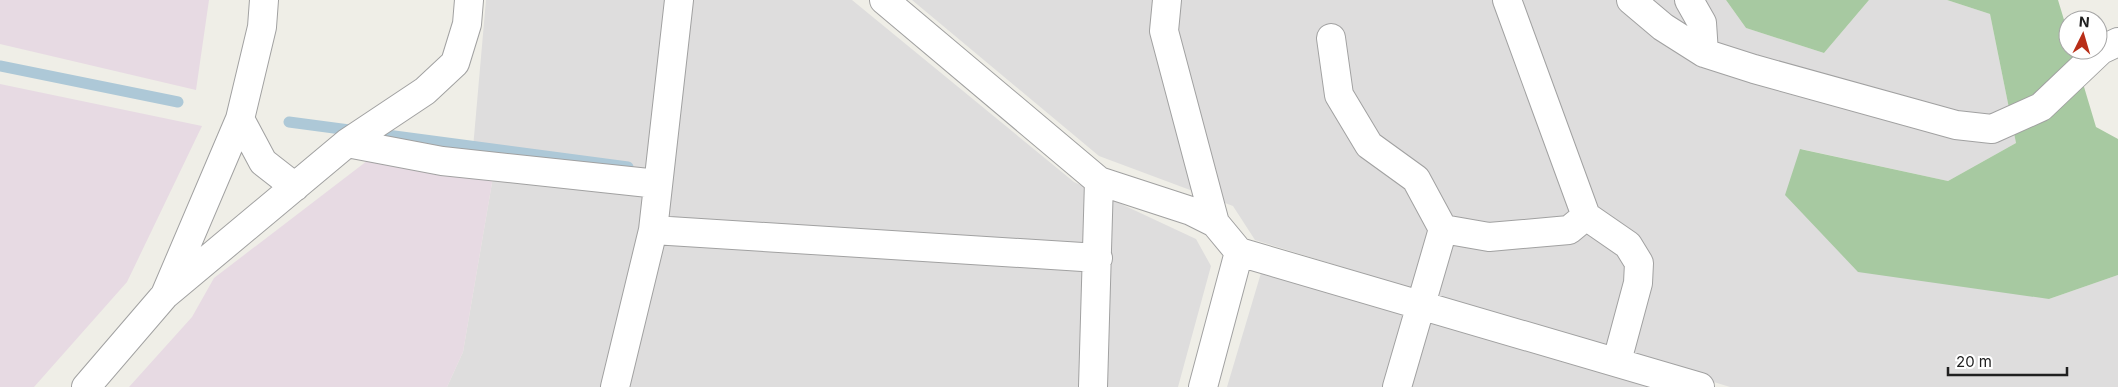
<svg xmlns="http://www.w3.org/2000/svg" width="2118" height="387" font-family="Inter,sans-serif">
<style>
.residential{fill:#dedddd}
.industrial{fill:#e7dae3}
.forest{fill:#a7c9a1}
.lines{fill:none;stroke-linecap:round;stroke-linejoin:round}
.stream{stroke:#adc8d7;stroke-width:11}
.minor-casing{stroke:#a1a1a1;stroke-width:30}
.minor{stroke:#fff;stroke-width:28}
</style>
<rect width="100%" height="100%" fill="#efeee7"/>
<path class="residential" d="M486,0H852L1074,182L1196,239L1211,266L1178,387H447L463,352L493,177L471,171Z
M912,0H1726L1746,28L1824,53L1869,0H1947L1990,14L2016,143L1948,181L1801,149L2049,299L2118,275V387H1730L1255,240L1233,206L1099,156Z
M1261,273L1301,274L1670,387H1227Z"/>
<path class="industrial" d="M0,0H209L196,90L0,44Z
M0,84L202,126L127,282L34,387H0Z
M380,151L493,177L463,352L447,387H129L192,317L214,278Z"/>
<path class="forest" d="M1726,0H1869L1824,53L1746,28Z
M1947,0H2058L2068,33V50H2073L2096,127L2118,139V275L2049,299L1858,272L1785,195L1800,149L1948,181L2016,143L1990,14Z"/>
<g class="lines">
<path class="stream" d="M0,66L178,102
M289,122L628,167"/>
<defs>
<path id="minor" d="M884,0L1099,181L1191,211L1215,223L1239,252L1700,387
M1167,0L1164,31L1215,223
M1507,0L1586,216L1628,245L1639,263L1638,283L1617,361
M1631,0L1663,27L1704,53L1702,23L1689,0
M1331,38L1339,95L1369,145L1416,179L1443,229L1489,237L1569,230L1586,216
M1704,53L1754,69L1956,125L1992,129L2041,107L2101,50L2118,42
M240,119L263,162L295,187
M347,143L442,161L658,184
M653,230L1098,258
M165,295L347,143L425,91L455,63L467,24L469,0
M86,387L165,295L240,119L262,27L264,0
M615,387L653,230L679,0
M1093,387L1099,181
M1203,387L1239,252
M1397,387L1443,229"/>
</defs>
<use href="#minor" class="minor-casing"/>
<use href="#minor" class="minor"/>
</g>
<g transform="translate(2083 35) rotate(5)"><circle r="24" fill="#ffffff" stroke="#a6a6a6"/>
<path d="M0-4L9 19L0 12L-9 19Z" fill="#b82e18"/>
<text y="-8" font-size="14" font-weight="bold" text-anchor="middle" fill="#202020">N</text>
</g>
<path d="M1948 367v8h119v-8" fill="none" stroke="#202020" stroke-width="2.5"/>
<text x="1956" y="367" font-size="15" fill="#202020" stroke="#ffffff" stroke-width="4" paint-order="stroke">20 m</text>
</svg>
